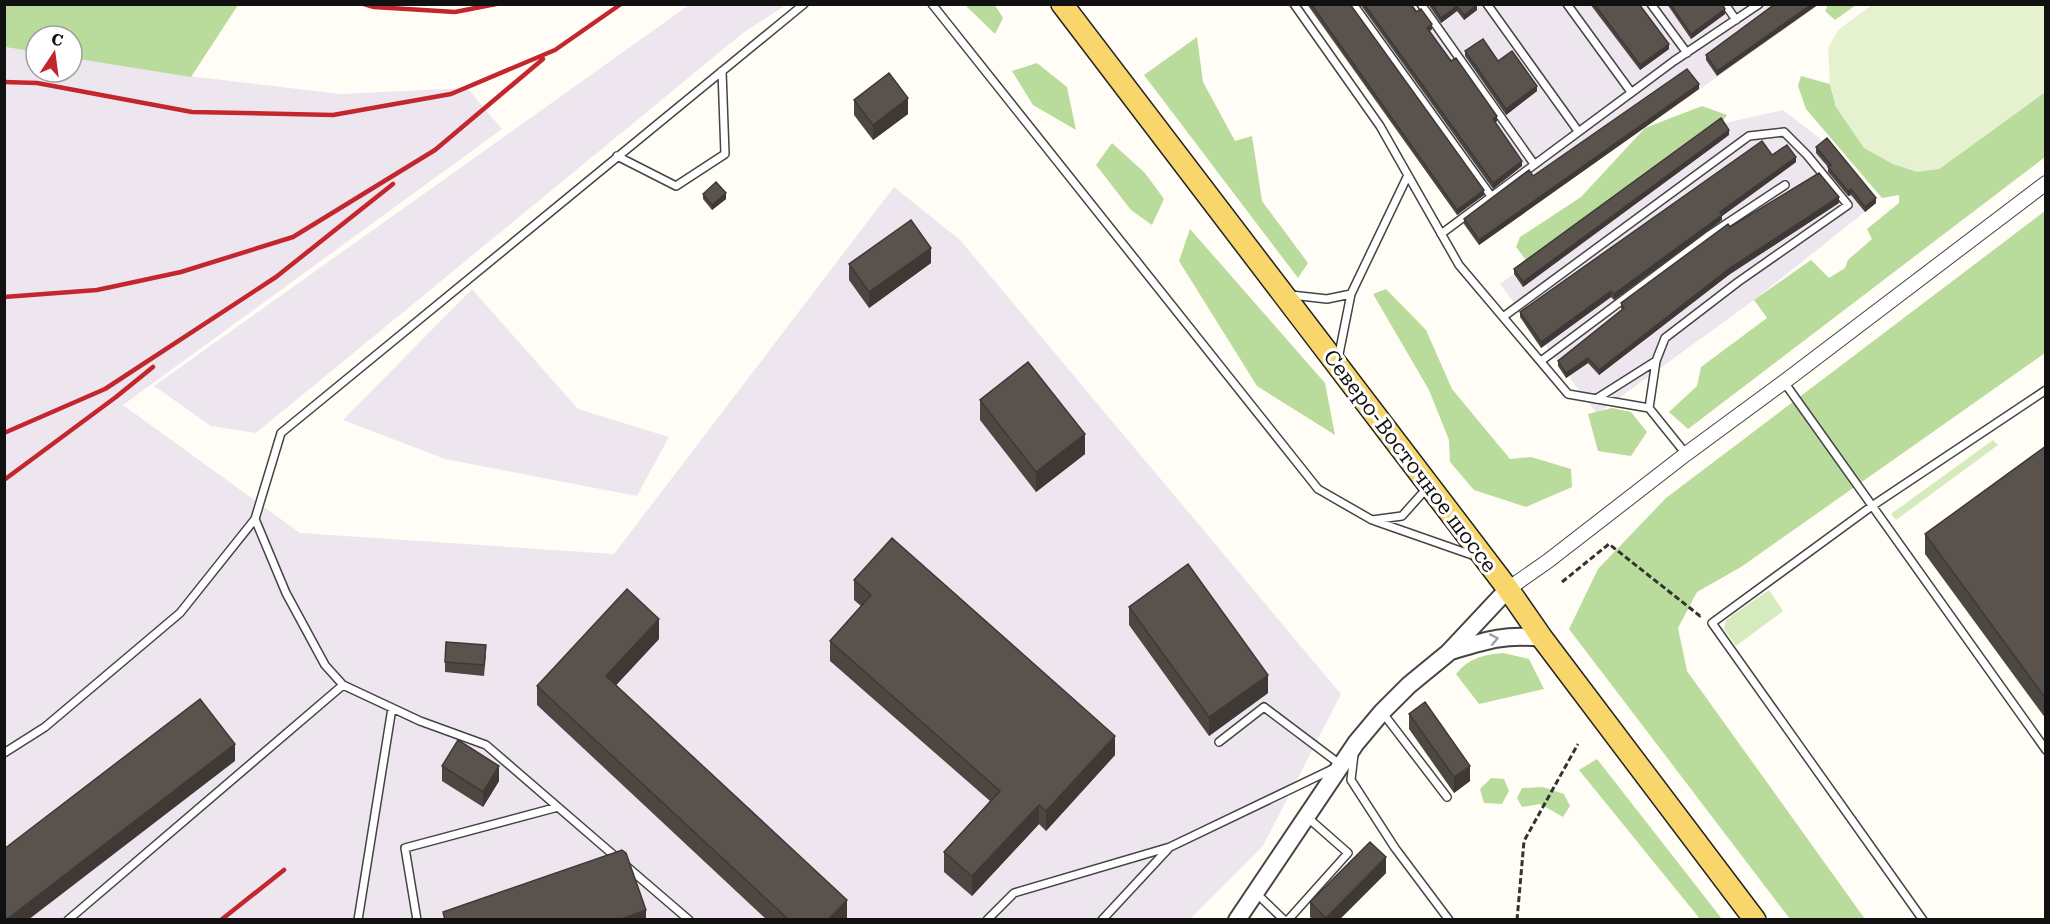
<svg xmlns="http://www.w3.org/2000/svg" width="2050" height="924" font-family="'Roboto Serif',serif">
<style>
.industrial{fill:#eee6ef}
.green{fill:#d5ebbd}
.forest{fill:#b9dc9c}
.pitch{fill:#e6f2cf}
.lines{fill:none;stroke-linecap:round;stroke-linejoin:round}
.service-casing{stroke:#444;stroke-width:10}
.minor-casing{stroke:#444;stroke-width:16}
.tertiary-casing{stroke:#444;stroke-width:20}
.primary-casing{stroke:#222;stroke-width:24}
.path{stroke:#333;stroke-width:3;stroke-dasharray:6 3;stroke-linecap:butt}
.service{stroke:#fff;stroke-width:7}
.minor{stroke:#fff;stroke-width:14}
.tertiary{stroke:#fff;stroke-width:16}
.primary{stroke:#f9d66b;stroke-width:21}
.rail{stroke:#c4262e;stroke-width:4.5}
.wall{fill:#4d4742}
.shaded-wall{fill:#3f3936}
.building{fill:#5a524d;stroke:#3f3936;stroke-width:1.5}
.oneway{stroke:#a0a0a0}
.labels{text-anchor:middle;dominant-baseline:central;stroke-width:6;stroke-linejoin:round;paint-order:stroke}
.street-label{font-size:21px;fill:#111;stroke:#fff}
</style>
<rect width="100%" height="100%" fill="#fffdf5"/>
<path class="industrial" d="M689,5H786L743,33L256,433L211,426L154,386Z
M1307,5H1819L1479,245Z
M4,47L36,52V72H72V58L181,75L340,94L467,88L502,129L123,405L300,533L614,554L894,187L960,240L1341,694L1263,846L1190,919H5Z
M1783,110L1827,144L1876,203L1754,300L1597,414L1500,284L1721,124Z
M472,289L578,409L669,437L637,496L445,459L343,420Z"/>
<path class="green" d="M1993,440L1998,445L1896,520L1891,514Z
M1769,590L1783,611L1736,646L1724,629L1726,620Z"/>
<path class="forest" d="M4,5L5,4L238,5L191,77L72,58V36H36V52L5,47Z
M965,5H995L1003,18L995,34Z
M1828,5V4L1856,5L1835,20L1825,11Z
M1197,37L1203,82L1235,141L1252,136L1262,201L1308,263L1298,278L1144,75Z
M1037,63L1067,87L1076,130L1033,105L1012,71Z
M1801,76L1830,84L1836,107L1939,169L2045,92V157L1688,429L1669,412L1697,386L1701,367L1767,318L1754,300L1811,260L1829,278L1845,268L1848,260L1872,239L1867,229L1899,203V195L1882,198L1806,109L1798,86Z
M1702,106L1727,115L1721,124L1529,264L1516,247L1520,237L1581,197L1645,128Z
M1112,143L1145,173L1164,199L1152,225L1131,210L1096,165Z
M2045,211V353L1741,567L1697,592L1678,628L1687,671L1865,919H1790L1569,629L1598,569L1666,498Z
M1190,229L1325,383L1335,435L1257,386L1179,261Z
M1386,289L1426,330L1452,389L1510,459L1531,457L1571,469L1572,487L1526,507L1474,490L1450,462L1449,440L1429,390L1373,294Z
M1612,408L1631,412L1647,432L1631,456L1598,451L1588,414Z
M1503,653L1529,659L1544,689L1479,704L1456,674C1469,658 1483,655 1503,653Z
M1597,759L1722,919H1700L1579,770Z
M1491,778L1504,779L1509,791L1502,804L1484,803L1480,789Z
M1543,787L1564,794L1570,806L1563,817L1540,804L1522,807L1517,798L1522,788Z"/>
<path class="pitch" d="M1872,5H2045V92L1939,169L1917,172L1893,164L1864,148L1836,107L1830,84L1828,48L1839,29Z"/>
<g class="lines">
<defs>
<path id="service" d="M932,4L1318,489L1372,520L1402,516L1427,488
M1294,4L1380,126L1459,265L1568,394L1649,408L1686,454
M1353,4L1491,196
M1421,4L1534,164
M1487,4L1578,131
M1567,4L1631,92
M1651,4L1687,53
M1725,4L1736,20
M617,156L676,186L725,154L722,71
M1441,234L1674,61L1759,4
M1291,295L1327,299L1351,294L1408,175
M1503,317L1749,136L1784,132L1807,155L1848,205L1738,282L1665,338L1656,361L1649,408
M1338,359L1351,294
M1541,361L1708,236L1785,185
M1784,382L2046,750
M1596,399L1656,361
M255,519L286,593L325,665L343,685L420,721L486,745L617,858
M1375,521L1475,556
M1382,712L1447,797
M4,753L45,727L180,613L255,519L281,433L804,4
M1354,754L1351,780L1395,848L1449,920
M625,865L689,920
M1255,892L1284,920
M68,920L343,685
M358,920L392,708
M417,920L405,848L558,807
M987,920L1014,893L1170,847L1341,765L1264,707L1219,742
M1102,920L1168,849
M1288,920L1348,853L1307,817
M1923,920L1712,623L1872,506L2046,390"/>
<path id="minor" d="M1508,589L1548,561L1686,454L1784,382L2046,183"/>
<path id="tertiary" d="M1451,651C1487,640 1504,634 1542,638
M1237,920L1356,743L1382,712L1409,685L1448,653L1508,589"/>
<path id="primary" d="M1062,4L1508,589L1542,638L1755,920"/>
</defs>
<use href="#service" class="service-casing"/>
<use href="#minor" class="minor-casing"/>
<use href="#tertiary" class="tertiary-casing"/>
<use href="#primary" class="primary-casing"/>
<path class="path" d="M1562,582L1609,544L1700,616L1703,614
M1517,920L1524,841L1578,744"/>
<use href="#service" class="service"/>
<use href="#minor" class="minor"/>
<use href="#tertiary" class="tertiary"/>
<use href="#primary" class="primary"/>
<path class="rail" d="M364,4L374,7L455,12L496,4
M4,82L37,83L192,112L333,115L451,94L555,50L621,4
M4,297L97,290L181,272L293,237L435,150L543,59
M4,433L105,389L276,277L393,184
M4,480L116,397L153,367
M221,920L284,870"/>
</g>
<path class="wall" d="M1307,4H1350L1484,195L1457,215Z
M1360,4H1411L1432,29L1430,31L1451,61L1497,121L1495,123L1522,166L1493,189Z
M1430,4H1477V10L1464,20L1457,11L1441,23L1430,7Z
M1590,4H1639L1669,49L1640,70Z
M1667,4H1722L1725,14L1691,39Z
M1775,4L1717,76L1706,60V55Z
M1465,51L1498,61L1537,91L1506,115L1465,56Z
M1699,89L1479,245L1464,224V219L1533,176Z
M854,100L908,114L873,140L854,115Z
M1729,135L1523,287L1514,274V269Z
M1816,147L1876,203L1865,212L1851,195L1848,196L1828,172V167L1816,153Z
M1772,155L1796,162L1722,216V220L1614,300L1611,297L1541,348L1520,317V312Z
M703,194L726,199L712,210L703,199Z
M1839,203L1730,274L1599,375L1588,363L1566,378L1558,366V361L1622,310L1621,308V303L1730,227Z
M931,263L869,308L849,280V264Z
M980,400L1085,454L1036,492L980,420Z
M2046,446V719L1925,554V534Z
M854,580L1115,755L1046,831L1039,824L972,896L944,872V852L990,801L830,661V641L861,606L854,600Z
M1129,607L1268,693L1209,736L1129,625Z
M659,639L616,685L847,920H767L537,705V686Z
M486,655L484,676L445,672V662Z
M1409,714L1470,781L1454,793L1409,729Z
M442,766L499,781L483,807L442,781Z
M1386,873L1339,920H1313L1310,917V902Z"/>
<path class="shaded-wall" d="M1812,4H1819L1717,76V71Z
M1477,5V10L1464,20V15Z
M1457,6V11L1441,23V18Z
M1725,9V14L1691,39V34Z
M1432,24V29L1427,33V28Z
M1669,44V49L1640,70V65Z
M1699,84V89L1479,245V240Z
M1537,86V91L1506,115V109Z
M908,98V114L873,140V125Z
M1497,116V121L1493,124V119Z
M1729,130V135L1523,287V282Z
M1796,157V162L1722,216V220L1614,300V294L1720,212Z
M1522,161V166L1493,189V183Z
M1851,189V195L1848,196V191Z
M1484,190V195L1457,215V210Z
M726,193V199L712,210V205Z
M1839,197V203L1730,274L1599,375V370L1730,268Z
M1876,198V203L1865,212V207Z
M931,248V263L869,308V292Z
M1611,291V297L1541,348V342Z
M1588,358V363L1566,378V373Z
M1085,434V454L1036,492V472Z
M659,619V639L606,696V676Z
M1268,675V693L1209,736V717Z
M1115,736V755L1046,831V811Z
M235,744V761L28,920H6Z
M499,766V781L483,807V792Z
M1470,766V781L1454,793V777Z
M1039,805V824L972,896V876Z
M1386,857V873L1339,920H1326V918Z
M847,900V919L828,920Z
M646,910V920H619Z"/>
<path class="building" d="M1311,4H1350L1484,190L1457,210Z
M1364,4H1411L1416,12L1421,9L1432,24L1427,28L1451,61L1456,58L1497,116L1493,119L1522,161L1493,183Z
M1432,4H1477V5L1464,15L1457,6L1441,18Z
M1594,4H1639L1669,44L1640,65Z
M1670,4H1722L1725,9L1691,34Z
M1775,4H1812L1717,71L1706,55Z
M1483,39L1498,61L1512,51L1537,86L1506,109L1465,51Z
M1687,69L1699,84L1479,240L1464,219L1529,170L1533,176Z
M889,73L908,98L873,125L854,100Z
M1721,118L1729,130L1523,282L1514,269Z
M1827,138L1876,198L1865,207L1851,189L1848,191L1828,167L1831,165L1816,147Z
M1762,141L1772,155L1787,145L1796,157L1720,212L1722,215L1614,294L1611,291L1541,342L1520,312Z
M1819,173L1839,197L1730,268L1599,370L1588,358L1566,373L1558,361L1624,308L1621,303L1728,224L1730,227Z
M716,182L726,193L712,205L703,194Z
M911,220L931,248L869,292L849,264Z
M1028,362L1085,434L1036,472L980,400Z
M2046,446V699L1925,534Z
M892,538L1115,736L1046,811L1039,805L972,876L944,852L1000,791L830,641L871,595L854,580Z
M1188,564L1268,675L1209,717L1129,607Z
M627,589L659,619L606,676L847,900L828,920H789L537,686Z
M446,642L486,645L484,665L445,662Z
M200,699L235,744L6,920H4V849Z
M1425,702L1470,766L1454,777L1409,714Z
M458,740L499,766L483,792L442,766Z
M1370,842L1386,857L1326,918L1310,902Z
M622,850L626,853L646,910L619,920H445L443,912Z"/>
<defs><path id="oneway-chevron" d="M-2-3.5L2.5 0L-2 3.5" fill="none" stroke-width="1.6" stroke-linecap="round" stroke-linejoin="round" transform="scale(1.5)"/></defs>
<use class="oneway" href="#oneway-chevron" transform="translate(1494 639) rotate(-11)"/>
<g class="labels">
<g class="street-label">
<text transform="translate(1410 461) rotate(53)">Северо-Восточное шоссе</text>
</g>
</g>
<rect width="2050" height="924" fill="none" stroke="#111111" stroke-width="12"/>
<g transform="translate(54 54) rotate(13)"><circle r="28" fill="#ffffff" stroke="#a0a0a0" stroke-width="1.5"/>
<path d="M0-4.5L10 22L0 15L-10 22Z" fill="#c4262e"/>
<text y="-9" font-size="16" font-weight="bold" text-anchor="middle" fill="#111111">С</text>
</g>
</svg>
